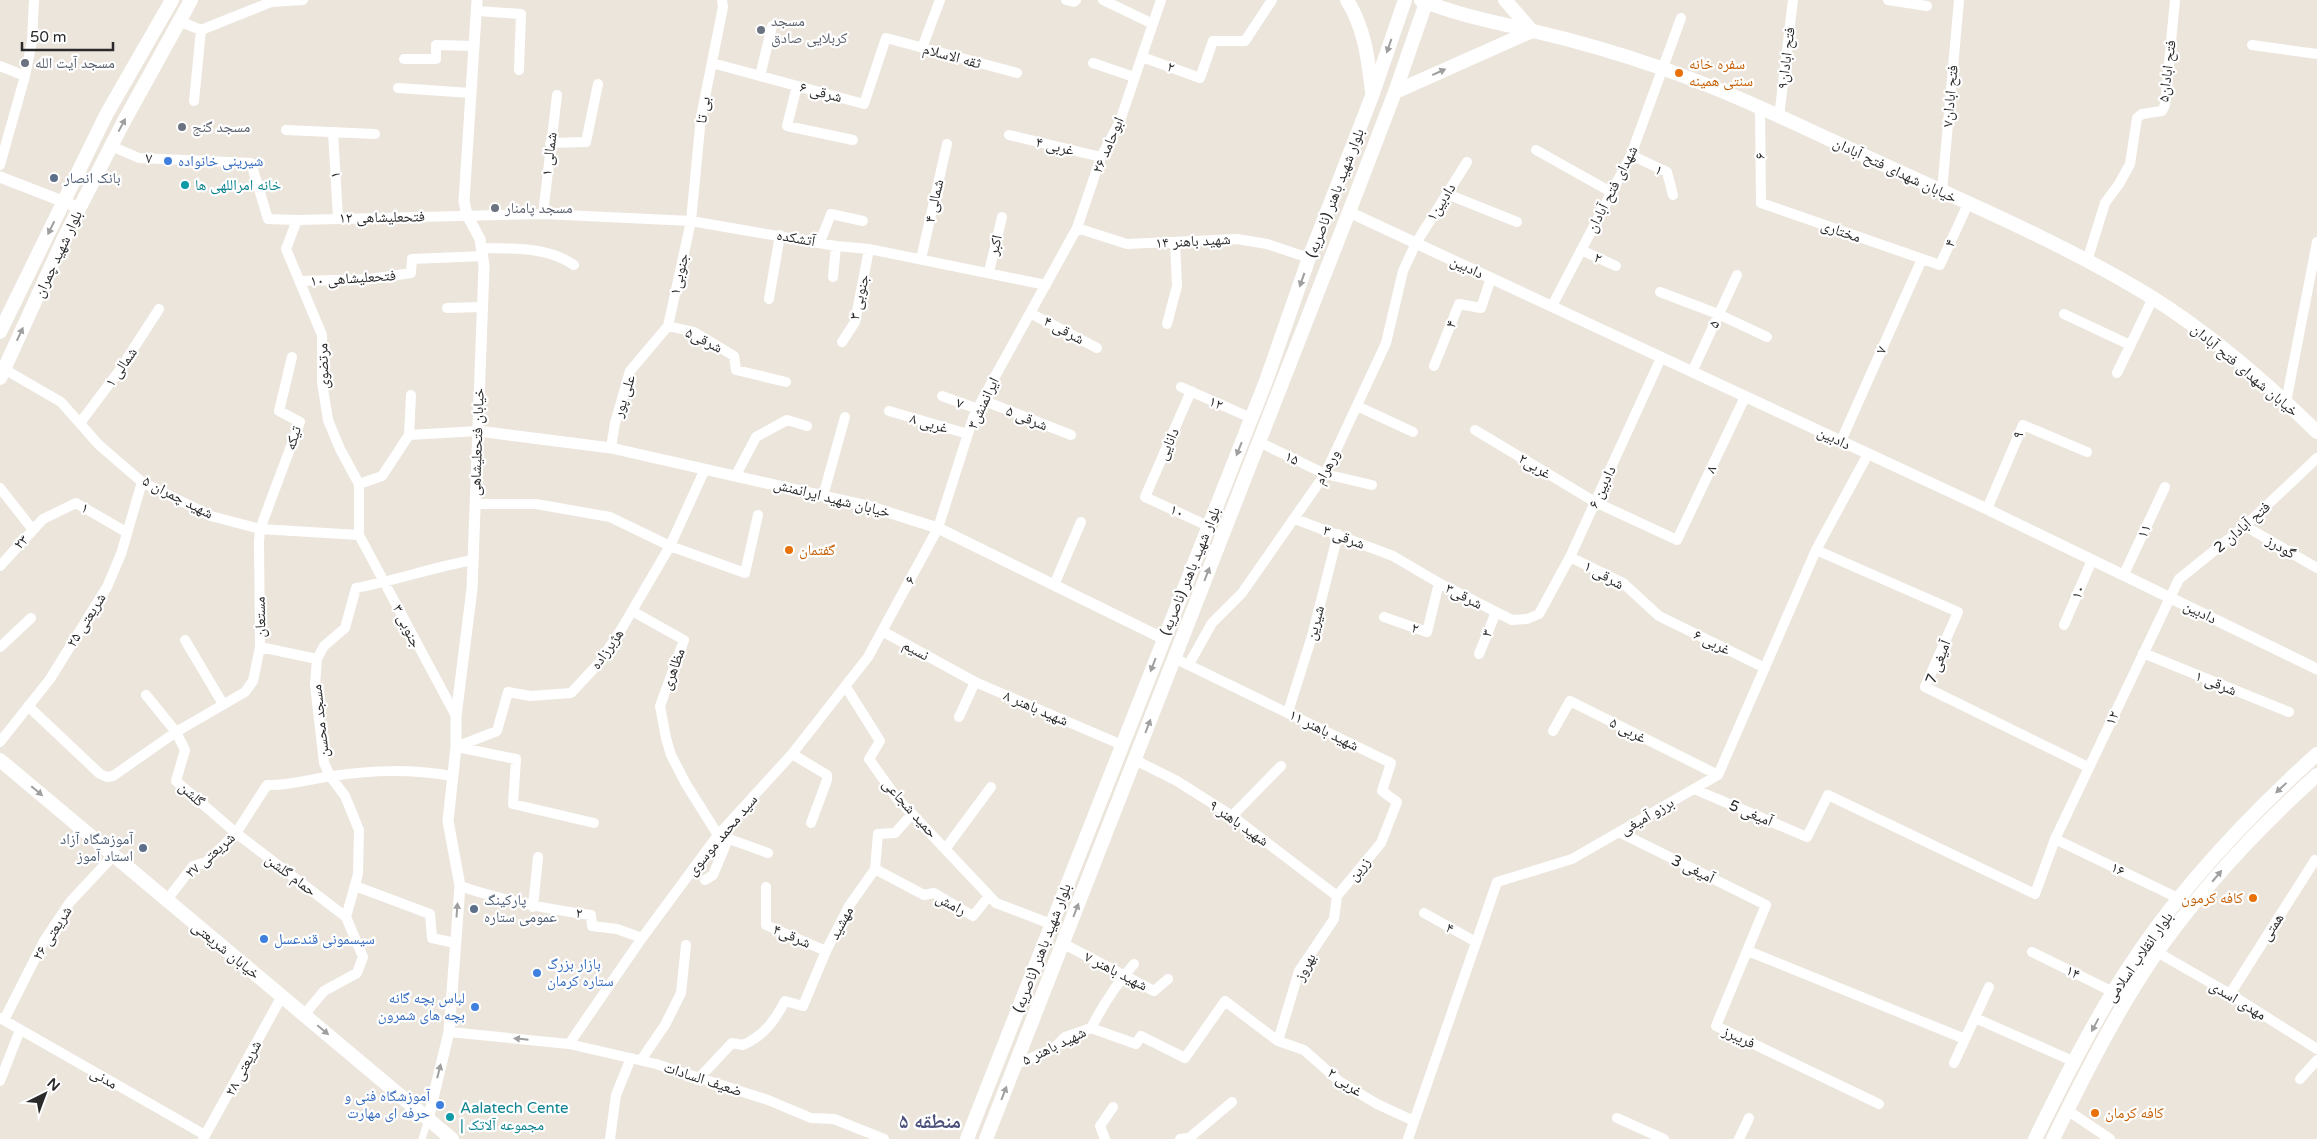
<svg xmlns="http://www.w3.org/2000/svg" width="2317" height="1139" font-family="'Varela Round','Noto Naskh Arabic',sans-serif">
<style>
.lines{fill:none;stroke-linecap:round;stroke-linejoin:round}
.pedestrian{stroke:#fff;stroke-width:7}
.minor{stroke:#fff;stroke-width:10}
.tertiary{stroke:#fff;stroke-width:11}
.secondary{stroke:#fff;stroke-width:14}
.oneway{fill:#9f9f9f}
.worship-dot{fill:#6b7280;stroke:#fff;stroke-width:2}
.food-dot{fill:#e8710a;stroke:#fff;stroke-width:2}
.shop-dot{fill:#3f7fe0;stroke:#fff;stroke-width:2}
.service-dot{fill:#5c6f8a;stroke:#fff;stroke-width:2}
.culture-dot{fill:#0f9aa8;stroke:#fff;stroke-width:2}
.labels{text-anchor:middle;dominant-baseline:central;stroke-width:4.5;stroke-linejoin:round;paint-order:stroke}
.worship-label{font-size:15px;fill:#5b616d;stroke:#fff;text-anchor:start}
.street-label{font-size:15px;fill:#2a2a2a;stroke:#fff}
.food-label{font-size:15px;fill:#c56008;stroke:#fff;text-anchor:start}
.shop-label{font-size:15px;fill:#366cbe;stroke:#fff;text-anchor:start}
.service-label{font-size:15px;fill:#4e5e75;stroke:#fff;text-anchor:start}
.culture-label{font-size:15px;fill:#0d838f;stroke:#fff;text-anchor:start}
.district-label{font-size:20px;font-weight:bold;fill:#4b517a;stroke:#fff}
</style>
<rect width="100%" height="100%" fill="#ece5dc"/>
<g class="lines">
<path class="pedestrian" d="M422,1139L428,1119"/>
<path class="minor" d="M1066,0L1074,2L1076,0
M1103,0L1153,24
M1888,0L1927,6
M477,11L521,14L519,70
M179,21L201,30L271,2L303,0
M2252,45L2317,54
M922,48L940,0
M1142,57L1200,78L1213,41H1245L1272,0
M404,59H436V45L474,46
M712,63L864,104L886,38L1017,73
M1093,63L1134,77
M0,66L25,76
M760,76L772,26
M797,86L787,126L853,140
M398,88L471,93
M194,101L201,30
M1760,108L1761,203L1940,265L1968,204
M1779,117L1793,0
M286,130L375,134
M333,132L338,218
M1009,135L1101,157
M550,143L586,142L598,84
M111,146L139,158L251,163L268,219L297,220L543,214L691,221L836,246L869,249L1046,285
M1536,150L1611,192
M1631,155L1667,172L1673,195
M0,165L25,76L32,41L34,0
M1942,191L1959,0
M1447,194L1517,222
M543,214L557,95
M297,220L286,249L322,335V382L328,420L340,449L359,484
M1077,228L1127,244L1237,239L1267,244L1309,258
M820,242L831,214L863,221
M481,248C514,249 546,246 574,265
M1581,250L1616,266
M921,259L947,144
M2087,261L2105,203L2119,184L2130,164L2137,118L2142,114L2162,111L2165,105L2175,0
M989,272L1002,217
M833,277L836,246
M301,281L370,279L411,273L412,259L483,256
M1660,292L1718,314L1767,337
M769,299L780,235
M1552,306L1631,155L1681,18
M447,308L483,307
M1030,313L1097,348
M2064,314L2130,345
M1167,324L1177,286L1175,242
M668,326L694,332L734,356L736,370L786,382
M842,342L855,322L869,249
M292,357L279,411L300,422L260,529L259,542L260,647L317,659
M1434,366L1459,304L1481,308L1491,278
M4,369L61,402L99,445L142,482L211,516L260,529L359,535
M1692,372L1737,275
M2117,373L2153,298
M1181,387L1251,418
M1191,391L1145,497L1208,526
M942,396L978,409
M982,400L1071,435
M2286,402L2317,242
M1357,406L1413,432
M889,411L968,434
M80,423L119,371L159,309
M1475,430L1595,502L1677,540L1745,397
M409,435L411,395
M1841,441L1922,259
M1259,442L1325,474L1372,485
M611,448L615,423L630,371L668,326L691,221L701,117L723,7L722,0
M736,475L756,437L787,420L807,426
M0,488L33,530
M823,496L845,417
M475,504H536L610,517L670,546L745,573L758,515
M1987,509L2023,425L2087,452
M1295,519L1393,556L1439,583L1512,620L1527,619L1539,614L1570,557L1661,358
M2245,526L2317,568
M1816,550L1958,612L1925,687L2088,767
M1570,557L1623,583L1659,616L1765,668
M0,566L43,519L76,503L126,532
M2124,574L2165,487
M1054,585L1081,522
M632,611L684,640L660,706L666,738L671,755L686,784L718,835L768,853
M1384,617L1427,632L1439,583
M2064,625L2092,560
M882,631L975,682L1122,745
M185,640L223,704
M0,647L31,618
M2143,653L2289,712
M1479,654L1496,612
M1174,658L1391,763L1382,791L1397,802L1381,843L1337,896
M1189,664L1212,623L1242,593L1325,474L1386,343L1403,271L1416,243L1467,162
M846,687L880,741L869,759L896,797L996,903L1051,924
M146,695L176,732L185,750L176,781L236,833L346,917L363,957L357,973L324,991L304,1015
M28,706L100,774L107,777L113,776L176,732L245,692L253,681L260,647
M1288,712L1312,636L1338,534
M456,716L359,535V484L382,476L409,435L478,431
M959,717L975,682
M1553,731L1570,701L1718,775
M0,742L50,679L107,587L121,554L142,482
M456,747L497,731L508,692L530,696L571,693L599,663L622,628L670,546L705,469
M457,747L516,759L513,804L594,823
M792,754L827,775V780L811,823
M1135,760L1177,781L1232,816L1337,896
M1694,789L1807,837L1828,795L2035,894L2055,839L2179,579L2245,526L2317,458
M1232,816L1281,766
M1619,832L1766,905L1716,1026L1879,1104
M2055,839L2180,899
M946,848L991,787
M875,869L924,895L934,893L973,916L989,896
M705,880L713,875L728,839
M355,886L430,914L432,938L455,943
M460,886C504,901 546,909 591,915L592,926L617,929L642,938
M766,887V925L826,951
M166,901L193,866L206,862L236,833L267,785C290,786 310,779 332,776C375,770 410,769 452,776
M533,907L538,857
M1424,913L1476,942
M346,917L358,874L359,830L345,796L330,776L324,763L315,685L317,659L324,646L345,628L356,588C395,581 433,567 473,560
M1062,943L1154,991L1168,979
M1748,951L1965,1039
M2032,952L2113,992
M2157,952L2230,994L2317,1049
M2230,994L2315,860
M0,1018L205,1135
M1975,1018L2075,1062
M4,1020L44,941L70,902L114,855
M1091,1028C1103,1005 1116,984 1134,964
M449,1032L569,1044L656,1064L768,1100L811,1118L834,1119L884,1139
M1278,1041L1299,971L1334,919L1337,896
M569,1044L642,938L718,835L792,754L868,657L938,528L973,418L982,400L1077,228L1101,157L1120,121L1161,0
M641,1060L665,1025L681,993L686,945
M1954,1063L1989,987
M1014,1065L1053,1049L1065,1037L1091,1028L1136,1044L1141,1036L1185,1058L1225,1001L1278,1041L1304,1050L1339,1081L1377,1104L1414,1121
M699,1078L732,1043L743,1045C764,1036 775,1020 785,1001L803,1006L826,951L849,906L875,869L878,834L895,833L912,814
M2300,1079L2317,1060
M0,1081L20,1030
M2067,1110L2110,1139
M1617,1118L1664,1139
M203,1139L282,996
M610,1139L616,1095L631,1058
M1105,1139L1100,1126L1113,1107
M1180,1139L1189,1138L1232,1102
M1408,1139L1497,882L1572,859L1718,775L1816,550L1868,454
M1739,1139L1749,1118"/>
<path class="tertiary" d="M0,177L80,208
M1349,212L1987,509L2317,669
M478,431L611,448L868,506L938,528L1164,639
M428,1119L449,1032L460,886L448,821L456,747V716L472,589L484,266L480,239L467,215L464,201L477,0"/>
<path class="secondary" d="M1347,0C1365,29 1368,59 1372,92
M1421,0C1457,15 1495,22 1533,31C1577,41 1621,54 1664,69C1742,96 1816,134 1891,168C1979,208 2070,247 2153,298C2213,336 2267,383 2317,432
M1395,92L1532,31L1505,0
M0,332L106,115L172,0
M0,378L64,238L123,123L191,0
M0,760L452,1139
M967,1139L1266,381L1309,258L1372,96L1405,0
M986,1139L1349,212L1395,92L1427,0
M2035,1139C2062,1084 2090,1028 2123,976C2174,895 2246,818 2317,754
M2053,1139C2083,1078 2114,1016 2152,959C2199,891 2256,830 2317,775"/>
</g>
<defs><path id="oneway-solid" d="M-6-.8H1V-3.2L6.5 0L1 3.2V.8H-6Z" transform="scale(1.25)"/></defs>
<g class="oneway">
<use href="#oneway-solid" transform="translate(1389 46) rotate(109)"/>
<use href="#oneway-solid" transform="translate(1439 72) rotate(-24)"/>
<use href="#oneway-solid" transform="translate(122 125) rotate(-62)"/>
<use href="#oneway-solid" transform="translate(51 228) rotate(116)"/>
<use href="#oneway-solid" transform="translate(1302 280) rotate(109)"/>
<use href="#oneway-solid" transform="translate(20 334) rotate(-65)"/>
<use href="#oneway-solid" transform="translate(1239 449) rotate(112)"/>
<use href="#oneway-solid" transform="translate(1207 574) rotate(-69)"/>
<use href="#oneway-solid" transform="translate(1153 665) rotate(111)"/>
<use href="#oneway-solid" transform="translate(1148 726) rotate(-69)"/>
<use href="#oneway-solid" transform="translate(2281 788) rotate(137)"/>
<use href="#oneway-solid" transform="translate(37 791) rotate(40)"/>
<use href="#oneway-solid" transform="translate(2217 876) rotate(-50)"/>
<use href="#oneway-solid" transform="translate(457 910) rotate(-86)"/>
<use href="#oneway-solid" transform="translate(1076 910) rotate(-69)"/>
<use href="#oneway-solid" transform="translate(2095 1025) rotate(118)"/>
<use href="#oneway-solid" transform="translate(323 1030) rotate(40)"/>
<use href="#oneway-solid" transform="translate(521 1039) rotate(-174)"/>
<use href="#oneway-solid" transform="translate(439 1071) rotate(-76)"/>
<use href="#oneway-solid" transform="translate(1004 1093) rotate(-69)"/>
</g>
<g class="worship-dot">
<circle cx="761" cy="30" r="5"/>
<circle cx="25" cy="63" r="5"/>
<circle cx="182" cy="127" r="5"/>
<circle cx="495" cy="208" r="5"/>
</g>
<g class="food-dot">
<circle cx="1679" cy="73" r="5"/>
<circle cx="789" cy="550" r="5"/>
<circle cx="2253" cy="898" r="5"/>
<circle cx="2095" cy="1113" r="5"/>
</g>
<g class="shop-dot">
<circle cx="168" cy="161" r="5"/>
<circle cx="264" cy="939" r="5"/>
<circle cx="537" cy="973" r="5"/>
<circle cx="475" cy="1007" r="5"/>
<circle cx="440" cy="1105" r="5"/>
</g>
<g class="service-dot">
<circle cx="54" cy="178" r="5"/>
<circle cx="143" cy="848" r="5"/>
<circle cx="474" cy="909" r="5"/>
</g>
<g class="culture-dot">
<circle cx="185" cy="185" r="5"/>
<circle cx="450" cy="1117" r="5"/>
</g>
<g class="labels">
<g class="worship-label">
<text x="771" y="21">مسجد<tspan x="771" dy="17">کربلایی صادق</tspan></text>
<text x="35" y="63">مسجد آیت الله</text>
<text x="192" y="127">مسجد گنج</text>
<text x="505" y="208">مسجد پامنار</text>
</g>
<g class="street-label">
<text transform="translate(952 56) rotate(15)">ثقه الاسلام</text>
<text transform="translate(1786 58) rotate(-83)">فتح ابادان۹</text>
<text transform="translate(1171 67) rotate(20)">۲</text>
<text transform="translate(2167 71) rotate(-83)">فتح ابادان۵</text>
<text transform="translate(821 92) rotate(15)">۶ شرقی</text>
<text transform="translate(1950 96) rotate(-85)">فتح ابادان۷</text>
<text transform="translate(703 110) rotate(-81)">بی تا</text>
<text transform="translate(1108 145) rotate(-67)">ابوحامد ۲۶</text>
<text transform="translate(1055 146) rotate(13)">۴ غربی</text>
<text transform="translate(549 154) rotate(-83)">۱ شمالی</text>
<text transform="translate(1760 156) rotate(-91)">۶</text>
<text transform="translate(149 158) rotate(4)">۷</text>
<text transform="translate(1659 170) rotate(33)">۱</text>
<text transform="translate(1895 170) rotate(25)">خیابان شهدای فتح آبادان</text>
<text transform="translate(335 175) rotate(-93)">۱</text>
<text transform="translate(1612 189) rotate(-63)">شهدای فتح آبادان</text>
<text transform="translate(1335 193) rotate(-69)">بلوار شهید باهنر (ناصریه)</text>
<text transform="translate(934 201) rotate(-78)">۴ شمالی</text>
<text transform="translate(1441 202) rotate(-58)">دادبین۱</text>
<text transform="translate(382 217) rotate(-1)">فتحعلیشاهی ۱۲</text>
<text transform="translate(1841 231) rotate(19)">مختاری</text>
<text transform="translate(796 238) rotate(10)">آتشکده</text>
<text transform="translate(1193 241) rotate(-3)">شهید باهنر ۱۴</text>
<text transform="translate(1950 243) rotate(-65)">۴</text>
<text transform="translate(995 245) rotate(-77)">اکبر</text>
<text transform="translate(58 254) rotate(-65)">بلوار شهید چمران</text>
<text transform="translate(1598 258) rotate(25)">۲</text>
<text transform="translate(1467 267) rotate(25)">دادبین</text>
<text transform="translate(679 274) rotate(-77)">جنوبی۱</text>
<text transform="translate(353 278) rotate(-4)">فتحعلیشاهی ۱۰</text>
<text transform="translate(859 297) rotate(-77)">۳ جنوبی</text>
<text transform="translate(1451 324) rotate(-68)">۴</text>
<text transform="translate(1714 324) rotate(-65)">۵</text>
<text transform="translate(1064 330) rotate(28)">۴ شرقی</text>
<text transform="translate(704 340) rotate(26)">شرقی۵</text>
<text transform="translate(1881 350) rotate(-66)">۷</text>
<text transform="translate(323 366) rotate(-92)">مرتضوی</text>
<text transform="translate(121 367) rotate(-55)">شمالی ۱</text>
<text transform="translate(2245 370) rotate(40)">خیابان شهدای فتح آبادان</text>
<text transform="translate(624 396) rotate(-72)">علی پور</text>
<text transform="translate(960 403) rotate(21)">۷</text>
<text transform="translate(983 403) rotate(-65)">ایرانمنش۳</text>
<text transform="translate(1216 403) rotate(24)">۱۲</text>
<text transform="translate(1027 418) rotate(22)">۵ شرقی</text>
<text transform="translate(929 423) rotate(16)">۸ غربی</text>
<text transform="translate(2018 435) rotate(-67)">۹</text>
<text transform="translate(293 438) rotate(-73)">تیکه</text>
<text transform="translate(1834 438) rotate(25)">دادبین</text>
<text transform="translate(477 442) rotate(-88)">خیابان فتحعلیشاهی</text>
<text transform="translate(1168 444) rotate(-66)">دانایی</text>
<text transform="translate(1292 458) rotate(26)">۱۵</text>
<text transform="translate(1535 466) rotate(31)">غربی۲</text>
<text transform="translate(1327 467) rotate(-62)">ورهرام</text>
<text transform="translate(1711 469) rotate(-64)">۸</text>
<text transform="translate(1602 487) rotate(-65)">دادبین ۶</text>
<text transform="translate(178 497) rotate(27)">شهید چمران ۵</text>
<text transform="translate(832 498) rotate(14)">خیابان شهید ایرانمنش</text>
<text transform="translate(85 508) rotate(28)">۱</text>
<text transform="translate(1177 511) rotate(25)">۱۰</text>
<text transform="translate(2242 527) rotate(-41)">فتح آبادان 2</text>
<text transform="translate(2144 531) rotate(-65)">۱۱</text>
<text transform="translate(1344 537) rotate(21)">۳ شرقی</text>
<text transform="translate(21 542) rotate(-47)">۲۳</text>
<text transform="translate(2281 547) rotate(31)">گودرز</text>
<text transform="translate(1190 571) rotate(-68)">بلوار شهید باهنر (ناصریه)</text>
<text transform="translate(1604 575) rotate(29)">۱ شرقی</text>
<text transform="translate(910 580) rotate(-62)">۶</text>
<text transform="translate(2078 592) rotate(-67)">۱۰</text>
<text transform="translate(1464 596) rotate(27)">شرقی۳</text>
<text transform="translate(2200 612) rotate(26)">دادبین</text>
<text transform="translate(260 617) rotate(-91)">مستعان</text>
<text transform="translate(86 620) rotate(-58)">شریعتی ۲۵</text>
<text transform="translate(1315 623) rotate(-75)">شیرین</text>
<text transform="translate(407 626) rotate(64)">۳ جنوبی</text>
<text transform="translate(1415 628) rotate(19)">۲</text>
<text transform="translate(1487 633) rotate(-68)">۳</text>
<text transform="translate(1712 642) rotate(26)">۶ غربی</text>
<text transform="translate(607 649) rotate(-55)">هژبرزاده</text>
<text transform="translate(916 650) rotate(29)">نسیم</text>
<text transform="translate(1938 662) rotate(-69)">آمیغی 7</text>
<text transform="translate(673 669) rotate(-70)">مظاهری</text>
<text transform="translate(2216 683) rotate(22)">۱ شرقی</text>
<text transform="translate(1036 708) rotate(23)">شهید باهنر ۸</text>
<text transform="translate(2112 718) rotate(-65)">۱۲</text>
<text transform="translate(320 721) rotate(-96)">مسجد محسن</text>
<text transform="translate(1324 730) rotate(26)">شهید باهنر ۱۱</text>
<text transform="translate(1628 730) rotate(27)">۵ غربی</text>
<text transform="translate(192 794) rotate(43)">گلشن</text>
<text transform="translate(910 808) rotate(48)">حمید شجاعی</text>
<text transform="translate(1751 813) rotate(23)">آمیغی 5</text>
<text transform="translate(1647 816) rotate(-30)">برزو آمیغی</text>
<text transform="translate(1239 823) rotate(35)">شهید باهنر ۹</text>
<text transform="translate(722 835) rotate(-50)">سید محمد موسوی</text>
<text transform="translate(210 855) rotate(-41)">شریعتی ۲۷</text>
<text transform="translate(1359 869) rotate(-51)">زرین</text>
<text transform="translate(1693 869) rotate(26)">آمیغی 3</text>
<text transform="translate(2118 869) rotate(26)">۱۶</text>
<text transform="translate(291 875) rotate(37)">حمام گلشن</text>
<text transform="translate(951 904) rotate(28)">رامش</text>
<text transform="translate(579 913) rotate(8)">۲</text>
<text transform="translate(841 923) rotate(-62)">مهشید</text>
<text transform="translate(2272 927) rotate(-57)">همتی</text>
<text transform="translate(1450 928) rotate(29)">۴</text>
<text transform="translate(52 933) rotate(-58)">شریعتی ۲۶</text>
<text transform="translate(792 936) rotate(23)">شرقی۴</text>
<text transform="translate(1042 948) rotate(-69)">بلوار شهید باهنر (ناصریه)</text>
<text transform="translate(226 950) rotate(39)">خیابان شریعتی</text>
<text transform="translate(2139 957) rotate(-55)">بلوار انقلاب اسلامی</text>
<text transform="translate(1305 967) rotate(-62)">بهروز</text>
<text transform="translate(1116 971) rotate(27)">شهید باهنر ۷</text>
<text transform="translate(2073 972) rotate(27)">۱۴</text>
<text transform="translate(2238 1000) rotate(31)">مهدی اسدی</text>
<text transform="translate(1739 1037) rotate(25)">فریبرز</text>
<text transform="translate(1054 1046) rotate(-26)">شهید باهنر ۵</text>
<text transform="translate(243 1068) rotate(-62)">شریعتی ۲۸</text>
<text transform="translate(104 1078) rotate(30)">مدنی</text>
<text transform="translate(703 1079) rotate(18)">ضعیف السادات</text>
<text transform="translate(1345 1082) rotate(35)">۲ غربی</text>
</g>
<g class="food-label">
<text x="1689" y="64">سفره خانه<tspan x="1689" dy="17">سنتی همینه</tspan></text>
<text x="799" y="550">گفتمان</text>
<text x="2243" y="898" text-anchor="end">کافه کرمون</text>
<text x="2105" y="1113">کافه کرمان</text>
</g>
<g class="shop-label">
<text x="178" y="161">شیرینی خانواده</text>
<text x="274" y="939">سیسمونی قندعسل</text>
<text x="547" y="964">بازار بزرگ<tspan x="547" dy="17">ستاره کرمان</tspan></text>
<text x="465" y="998" text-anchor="end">لباس بچه گانه<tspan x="465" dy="17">بچه های شمرون</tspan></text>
<text x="430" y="1096" text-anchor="end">آموزشگاه فنی و<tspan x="430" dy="17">حرفه ای مهارت</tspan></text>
</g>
<g class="service-label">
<text x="64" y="178">بانک انصار</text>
<text x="133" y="839" text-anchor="end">آموزشگاه آزاد<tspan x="133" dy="17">استاد آموز</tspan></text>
<text x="484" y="900">پارکینگ<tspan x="484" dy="17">عمومی ستاره</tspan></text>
</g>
<g class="culture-label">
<text x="195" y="185">خانه امراللهی ها</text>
<text x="460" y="1108">Aalatech Cente<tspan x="460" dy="17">| مجموعه آلاتک</tspan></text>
</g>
<g class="district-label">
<text x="930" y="1122">منطقه ۵</text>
</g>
</g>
<g transform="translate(45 1094) rotate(42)" stroke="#ffffff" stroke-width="4" paint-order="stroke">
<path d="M0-4L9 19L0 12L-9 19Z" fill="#2a2a2a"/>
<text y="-8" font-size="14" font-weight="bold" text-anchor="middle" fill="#2a2a2a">N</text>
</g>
<path d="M22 42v8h91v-8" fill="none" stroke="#2a2a2a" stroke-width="2.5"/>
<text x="30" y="42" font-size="15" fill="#2a2a2a" stroke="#ffffff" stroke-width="4" paint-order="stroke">50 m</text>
</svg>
